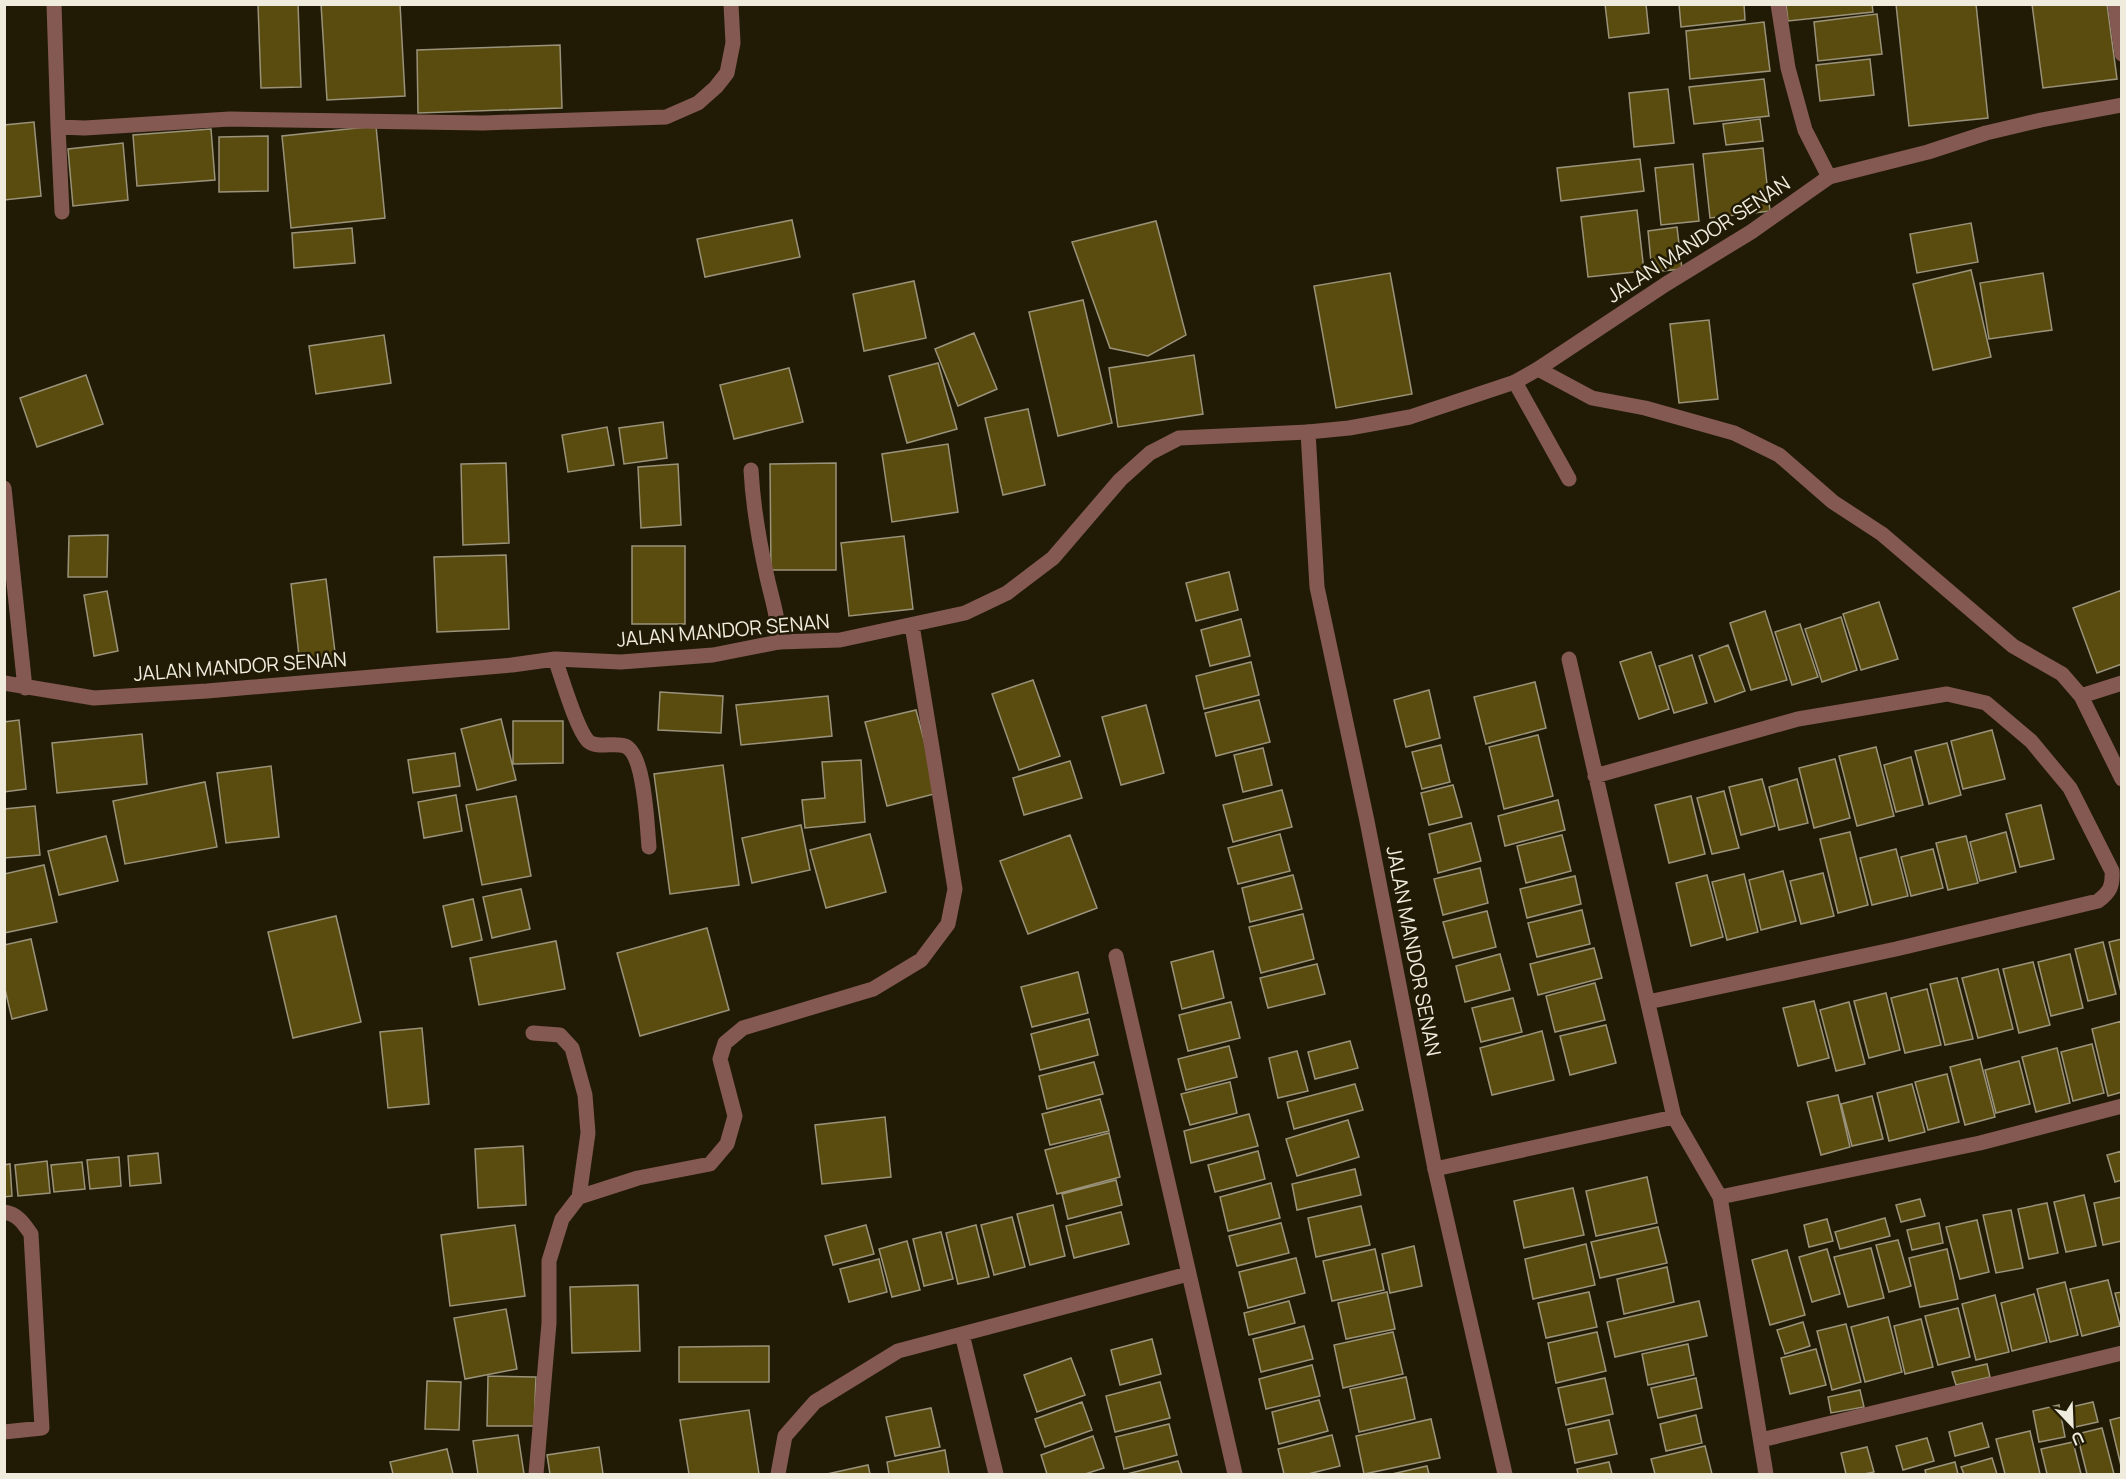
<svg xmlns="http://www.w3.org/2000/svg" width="2126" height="1479" font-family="Manrope,sans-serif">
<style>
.building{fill:#5a4b0f;stroke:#9a937a;stroke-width:1.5}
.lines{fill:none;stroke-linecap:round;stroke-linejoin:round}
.service{stroke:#845951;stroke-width:15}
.minor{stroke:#845951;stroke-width:15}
.tertiary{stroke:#845951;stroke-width:15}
.labels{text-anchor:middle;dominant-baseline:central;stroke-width:5;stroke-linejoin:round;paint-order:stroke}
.street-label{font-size:20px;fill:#efecde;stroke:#211b06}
</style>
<rect width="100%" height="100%" fill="#211b06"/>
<path class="building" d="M298,4L301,87L261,88L258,5Z
M321,4H400L405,96L327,100Z
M1605,4H1646L1649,33L1609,38Z
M1679,4H1744L1745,20L1681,27Z
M1786,4H1872L1873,12L1788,21Z
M1896,4H1976L1988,118L1909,126Z
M2032,4H2107L2117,79L2043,88Z
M1877,14L1882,54L1818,61L1814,22Z
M1764,22L1770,71L1690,79L1686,31Z
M560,45L562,108L418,113L417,50Z
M1870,59L1874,95L1820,101L1816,65Z
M1764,79L1769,116L1694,124L1689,87Z
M1668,89L1674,143L1634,147L1629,93Z
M1760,119L1763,141L1726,145L1723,124Z
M34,122L41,196L4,200V125Z
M376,126L385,218L291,228L282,136Z
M211,129L215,180L137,186L133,135Z
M268,136V191L219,192V137Z
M123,143L128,200L73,206L68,149Z
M1763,148L1770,211L1710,218L1703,154Z
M1640,159L1644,191L1561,201L1557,168Z
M1693,164L1699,221L1661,225L1655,168Z
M1637,210L1644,271L1588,277L1581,217Z
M792,220L800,257L705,277L697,239Z
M1156,221L1186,335L1148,356L1110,348L1072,242Z
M1971,223L1978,262L1917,273L1910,234Z
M1677,227L1682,269L1652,272L1648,231Z
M352,228L355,263L294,268L292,233Z
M1971,270L1991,357L1933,370L1913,284Z
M1390,273L1412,394L1336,408L1314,286Z
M2043,273L2052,330L1989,339L1980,283Z
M914,281L926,338L864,351L853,294Z
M1083,300L1112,423L1058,436L1029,312Z
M1709,320L1718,399L1679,403L1670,324Z
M974,333L997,389L958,406L935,349Z
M384,335L391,383L316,394L309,346Z
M1194,355L1203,414L1118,427L1109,368Z
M938,363L957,429L907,443L889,376Z
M789,368L803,422L734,439L720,385Z
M86,375L103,424L37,447L20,398Z
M1028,409L1045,485L1003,495L985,418Z
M663,422L667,458L624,464L619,428Z
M607,427L614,465L568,472L562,435Z
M948,444L958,512L892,522L882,454Z
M506,463L509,543L463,545L461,464Z
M836,463V570H771L770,464Z
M678,464L681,525L641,528L638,467Z
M108,535L107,577H68L69,536Z
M904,536L913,609L849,616L841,543Z
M632,546H685V624H632Z
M506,555L509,629L437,632L434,557Z
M1229,572L1238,610L1196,621L1186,583Z
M326,579L336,660L300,665L291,584Z
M2122,590V664L2097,673L2073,608Z
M107,591L118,651L94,656L84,595Z
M1879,602L1898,659L1861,670L1843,614Z
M1765,611L1787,680L1751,690L1730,623Z
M1841,617L1857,670L1822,682L1805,629Z
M1241,619L1250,656L1210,666L1201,630Z
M1800,624L1818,677L1792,685L1775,632Z
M1728,645L1745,691L1715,702L1699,656Z
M1651,652L1669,709L1639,719L1620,662Z
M1692,655L1707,703L1674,713L1659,666Z
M1251,662L1259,695L1204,709L1196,676Z
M1033,680L1060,756L1019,770L992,694Z
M1535,682L1546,728L1486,744L1474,697Z
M1429,690L1440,738L1406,747L1394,700Z
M660,692L723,696L721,733L658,730Z
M828,696L832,736L741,745L736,705Z
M1259,700L1270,742L1216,756L1205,713Z
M1146,705L1164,773L1121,785L1102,717Z
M916,710L938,793L887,806L865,722Z
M501,719L516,780L477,790L461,729Z
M19,720L26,789L4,792V722Z
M513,721H563V763L513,764Z
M1992,730L2005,779L1963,789L1951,741Z
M142,734L147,784L57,793L52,743Z
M1538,735L1553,796L1504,809L1489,747Z
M1947,743L1961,795L1929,804L1915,751Z
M1441,745L1450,782L1422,789L1412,752Z
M1876,747L1894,816L1857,826L1839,756Z
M1263,748L1272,785L1243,792L1234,755Z
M455,753L460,786L413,793L408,760Z
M1911,757L1923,805L1896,812L1884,765Z
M1835,759L1850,818L1814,828L1799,768Z
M861,760L865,822L805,828L802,800L825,798L822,762Z
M1070,761L1082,798L1024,815L1013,778Z
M723,765L739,885L670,894L654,774Z
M271,766L279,837L226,843L217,773Z
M1762,779L1775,826L1741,835L1729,787Z
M1797,779L1808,823L1779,830L1769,787Z
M205,782L217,847L125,864L113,801Z
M1453,785L1462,817L1429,825L1421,793Z
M1282,790L1292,827L1233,842L1223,805Z
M1724,791L1739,848L1712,854L1697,798Z
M456,795L462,831L424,838L418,802Z
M516,796L531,876L482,885L466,805Z
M1691,796L1705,854L1669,863L1655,805Z
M1558,800L1565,830L1505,846L1498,816Z
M2041,805L2054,859L2020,867L2006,814Z
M35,806L40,855L4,858V809Z
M1471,823L1481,861L1438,873L1429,834Z
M801,825L810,870L752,883L742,838Z
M1850,832L1868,905L1838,913L1820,839Z
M2006,832L2016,872L1980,881L1970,842Z
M870,834L886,892L826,908L810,850Z
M1280,834L1290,871L1238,884L1228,848Z
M1070,835L1097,908L1028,934L1000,861Z
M1562,835L1571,871L1526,883L1517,846Z
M106,836L118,881L59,895L48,851Z
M1966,836L1978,883L1948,890L1936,843Z
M1896,849L1908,896L1872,905L1860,858Z
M1933,849L1943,888L1911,896L1901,857Z
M44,865L57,922L4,933V874Z
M1480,868L1488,903L1443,915L1434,879Z
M1783,871L1796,921L1761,930L1749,880Z
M1823,873L1834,916L1801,924L1790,881Z
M1744,874L1758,932L1727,940L1712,882Z
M1293,875L1302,909L1250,922L1242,888Z
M1707,875L1723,937L1691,946L1676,883Z
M1575,876L1581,904L1527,918L1520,889Z
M521,889L530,929L492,938L483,897Z
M473,899L482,940L452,947L443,906Z
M1582,910L1590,944L1537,957L1528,923Z
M1487,911L1496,947L1453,958L1443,922Z
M1303,914L1314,959L1261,973L1249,927Z
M336,916L361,1022L293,1038L268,932Z
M707,928L729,1010L640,1036L617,953Z
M31,939L47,1010L12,1019L4,985V945Z
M2122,939V992H2121L2109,942Z
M556,941L565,989L479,1005L470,958Z
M2103,942L2116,994L2088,1001L2075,949Z
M1594,948L1602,978L1538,995L1530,964Z
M1213,951L1224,998L1182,1009L1171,962Z
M1500,954L1510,990L1465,1002L1456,966Z
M2070,954L2083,1008L2051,1016L2038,962Z
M2033,962L2050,1025L2019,1033L2003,969Z
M1317,964L1325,994L1268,1008L1260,978Z
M1998,969L2013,1029L1978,1038L1962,978Z
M1078,972L1088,1013L1032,1027L1021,987Z
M1957,978L1973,1039L1945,1045L1930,984Z
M1595,983L1605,1020L1555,1032L1546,996Z
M1927,989L1941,1045L1905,1053L1891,998Z
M1886,993L1900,1050L1869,1058L1854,1001Z
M1513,998L1522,1032L1481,1042L1472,1008Z
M1814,1001L1829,1058L1798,1066L1783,1008Z
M1231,1002L1240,1038L1188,1051L1179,1015Z
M1849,1002L1865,1064L1836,1071L1820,1010Z
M1089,1019L1098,1055L1040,1070L1031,1034Z
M2122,1021V1092L2108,1096L2092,1029Z
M1606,1025L1616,1063L1570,1075L1560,1036Z
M422,1028L429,1104L388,1108L380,1032Z
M1542,1031L1554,1080L1492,1095L1480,1048Z
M1350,1041L1358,1068L1315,1079L1308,1052Z
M2092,1044L2104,1093L2073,1101L2061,1052Z
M1229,1046L1237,1077L1186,1090L1178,1059Z
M2057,1048L2070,1103L2036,1112L2022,1057Z
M1297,1051L1308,1091L1278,1098L1269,1058Z
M1980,1059L1995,1117L1965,1125L1950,1067Z
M2019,1061L2030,1104L1996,1113L1985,1070Z
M1094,1062L1103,1094L1047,1109L1039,1076Z
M1947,1074L1959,1122L1928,1130L1915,1082Z
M1230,1082L1237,1113L1190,1125L1181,1094Z
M1355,1084L1363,1110L1294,1129L1287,1102Z
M1912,1084L1925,1132L1889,1141L1877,1093Z
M1838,1095L1850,1147L1821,1155L1807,1102Z
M1872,1096L1883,1139L1852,1146L1841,1104Z
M1100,1099L1109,1131L1050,1145L1042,1114Z
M1249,1114L1258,1146L1191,1163L1184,1131Z
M885,1117L891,1177L822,1184L815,1125Z
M1348,1120L1359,1157L1297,1176L1286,1139Z
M1109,1133L1120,1177L1057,1194L1045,1150Z
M523,1146L526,1205L478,1208L475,1149Z
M1258,1151L1265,1179L1215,1192L1208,1165Z
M2122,1151V1180L2115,1182L2107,1155Z
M158,1153L161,1183L130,1186L128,1156Z
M119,1157L121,1186L90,1189L87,1160Z
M47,1161L50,1193L18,1196L15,1165Z
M82,1162L85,1189L54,1192L51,1165Z
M10,1164L12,1196L4,1197V1165Z
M1355,1169L1361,1195L1297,1210L1292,1184Z
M1647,1177L1657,1223L1596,1236L1586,1191Z
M1116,1180L1122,1205L1068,1219L1062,1194Z
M1271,1183L1280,1218L1228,1231L1220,1197Z
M1573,1188L1584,1235L1524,1248L1514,1201Z
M2084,1195L2096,1246L2066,1252L2054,1202Z
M2122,1197V1241L2103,1245L2094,1203Z
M1920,1199L1925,1216L1901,1222L1896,1205Z
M2047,1203L2058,1253L2029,1259L2018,1209Z
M1053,1205L1065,1256L1030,1265L1017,1214Z
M1361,1206L1370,1245L1316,1257L1308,1218Z
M2011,1210L2023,1268L1996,1273L1983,1215Z
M1121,1212L1129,1244L1074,1258L1066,1226Z
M1012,1217L1025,1267L994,1275L981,1225Z
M1885,1218L1890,1236L1840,1249L1835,1232Z
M1827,1219L1833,1241L1809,1247L1804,1225Z
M1977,1220L1989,1272L1960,1279L1946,1227Z
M1281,1223L1289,1253L1237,1266L1229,1236Z
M1939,1223L1943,1243L1912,1250L1907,1230Z
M515,1225L525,1296L450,1306L441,1235Z
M866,1225L874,1254L833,1265L825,1236Z
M976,1225L989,1277L958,1284L946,1233Z
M1658,1227L1667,1263L1600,1278L1591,1242Z
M941,1232L953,1279L924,1286L913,1239Z
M1898,1240L1911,1286L1889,1292L1876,1245Z
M907,1241L920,1290L892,1297L879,1249Z
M1586,1244L1595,1285L1533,1299L1525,1259Z
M1414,1246L1422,1286L1390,1293L1382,1254Z
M1871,1248L1884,1298L1848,1307L1834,1257Z
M1375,1249L1384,1290L1332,1301L1323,1261Z
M1827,1249L1840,1294L1812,1302L1799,1257Z
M1947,1249L1958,1299L1920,1307L1909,1258Z
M1787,1250L1805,1315L1770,1325L1752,1260Z
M1296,1258L1305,1293L1248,1308L1239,1272Z
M879,1259L887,1292L849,1302L840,1269Z
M1667,1267L1674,1302L1624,1314L1617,1279Z
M2108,1280L2120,1326L2082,1336L2070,1289Z
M2065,1282L2078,1335L2050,1342L2037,1289Z
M638,1285L640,1351L572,1353L570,1287Z
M1387,1292L1395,1329L1346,1339L1338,1303Z
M1589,1292L1597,1327L1546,1338L1538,1303Z
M2122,1292V1320L2115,1293Z
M2034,1294L2047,1342L2012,1351L2001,1303Z
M1995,1295L2009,1352L1976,1360L1962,1304Z
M1289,1301L1295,1323L1249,1335L1244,1313Z
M1699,1301L1707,1336L1615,1357L1607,1322Z
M1958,1308L1970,1357L1938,1365L1925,1316Z
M506,1309L517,1369L465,1379L454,1318Z
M1888,1317L1902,1372L1865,1382L1851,1327Z
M1921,1319L1933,1367L1905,1374L1894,1326Z
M1803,1322L1810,1346L1785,1354L1777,1330Z
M1846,1324L1861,1382L1832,1390L1817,1331Z
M1304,1326L1313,1359L1261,1372L1253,1339Z
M1393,1332L1403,1374L1343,1388L1334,1345Z
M1597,1332L1606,1371L1556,1383L1548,1343Z
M1152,1339L1161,1374L1120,1385L1111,1350Z
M1688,1344L1694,1375L1648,1385L1642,1354Z
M769,1346V1382H679V1347Z
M1816,1349L1826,1385L1790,1394L1781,1358Z
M1071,1358L1085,1395L1037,1412L1024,1375Z
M1987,1364L1990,1377L1956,1385L1952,1372Z
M1312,1365L1320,1396L1266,1409L1259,1379Z
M488,1376L536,1377L534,1426H487Z
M1406,1377L1415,1419L1359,1432L1350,1389Z
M1605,1378L1613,1414L1566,1425L1558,1388Z
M1696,1378L1702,1408L1658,1418L1651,1388Z
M427,1381L461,1382L459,1430L425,1429Z
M1160,1382L1170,1418L1115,1432L1106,1396Z
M1860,1390L1864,1407L1831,1413L1828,1397Z
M1319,1400L1328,1431L1279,1444L1272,1412Z
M1082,1402L1092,1430L1045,1447L1035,1419Z
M2093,1402L2098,1422L2075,1427L2071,1407Z
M2059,1405L2065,1437L2039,1442L2033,1411Z
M931,1408L940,1447L895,1456L886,1417Z
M749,1410L759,1474H689L680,1420Z
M1696,1415L1702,1443L1666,1451L1660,1424Z
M2122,1417V1470L2110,1420Z
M1431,1419L1440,1458L1364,1474L1356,1436Z
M1609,1420L1617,1454L1575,1463L1568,1429Z
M1982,1423L1989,1447L1955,1456L1949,1432Z
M1169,1424L1177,1455L1124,1469L1116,1437Z
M2102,1428L2114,1474H2087L2077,1434Z
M2030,1431L2040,1474H2005L1996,1439Z
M518,1435L524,1474H478L473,1441Z
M1332,1435L1340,1466L1308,1474H1284L1278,1449Z
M1093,1436L1104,1468L1085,1474H1047L1041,1455Z
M1927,1438L1934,1461L1903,1470L1896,1446Z
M2073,1442L2081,1474H2047L2041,1449Z
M1705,1446L1712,1474H1655L1651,1459Z
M599,1447L603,1474H550L547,1455Z
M1867,1447L1874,1472L1864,1474H1846L1841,1453Z
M447,1449L453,1474H393L390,1462Z
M945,1450L949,1474H889L887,1462Z
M1992,1458L1997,1474H1964L1961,1467Z
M1178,1461L1182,1474H1127Z
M1609,1462L1612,1474H1578L1577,1469Z
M1955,1462L1958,1474H1926L1925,1470Z
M868,1465L870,1474H827Z
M1427,1466L1429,1474H1392Z"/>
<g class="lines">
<path class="service" d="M1515,382L1569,479
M751,470C753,507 759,541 767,577C772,600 779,619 779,642"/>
<path class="minor" d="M54,4L58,127
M1778,4L1788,68L1805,130L1829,177
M2115,4L2122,54
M62,212L58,127L85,128L230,119L483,123L666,117L698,103L716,87L727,73L733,43L731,4
M1538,369L1592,398L1645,408L1734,433L1779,455L1833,502L1882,534L2013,646L2062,674L2081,696L2122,779
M4,488L25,688
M555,659C562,678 576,728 588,741C597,749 614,742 625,746C645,754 647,826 649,847
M1569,659L1674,1117L1720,1197L1766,1474
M4,683L94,698L207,691L512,665L555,659L621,662L713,655L779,642L840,640L965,613L1007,593L1053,558L1120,480L1150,453L1179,438L1308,432
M2081,696L2122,683
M1595,776L1798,719L1947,694L1986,703L2031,741L2070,788L2112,871C2113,886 2110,892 2098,901L1896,949L1648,1002
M1116,956L1235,1474
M533,1033L560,1035L572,1048L585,1095L588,1133L579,1197L562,1219L549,1261V1323L536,1474
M1435,1169L1674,1117
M579,1197L638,1178L710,1164L727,1144L735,1116L720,1059L725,1043L743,1028L873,989L921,960L948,924L955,889L912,625
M1720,1197L1980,1143L2122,1106
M4,1212C18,1214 24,1224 31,1234L42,1428L4,1432
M962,1334L996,1474
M1761,1440L2122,1353
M778,1474L785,1436L815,1402L898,1351L1188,1274"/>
<path class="tertiary" d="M1505,1474L1435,1169L1367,821L1317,587L1308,432L1349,428L1410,417L1515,382L1538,369L1666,284L1751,232L1829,177L1928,152L1986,133L2041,120L2122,105"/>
</g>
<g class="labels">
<g class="street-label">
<text transform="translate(1698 239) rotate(-33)">JALAN MANDOR SENAN</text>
<text transform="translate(723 630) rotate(-5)">JALAN MANDOR SENAN</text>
<text transform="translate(240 666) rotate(-4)">JALAN MANDOR SENAN</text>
<text transform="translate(1414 951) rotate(79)">JALAN MANDOR SENAN</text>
</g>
</g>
<rect width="2126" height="1479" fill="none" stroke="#efecde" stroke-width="12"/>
<g transform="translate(2072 1425) rotate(157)" stroke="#211b06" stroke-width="4.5" paint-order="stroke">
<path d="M0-4.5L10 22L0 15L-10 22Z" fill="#efecde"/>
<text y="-9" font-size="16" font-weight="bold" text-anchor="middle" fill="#efecde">U</text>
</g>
</svg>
